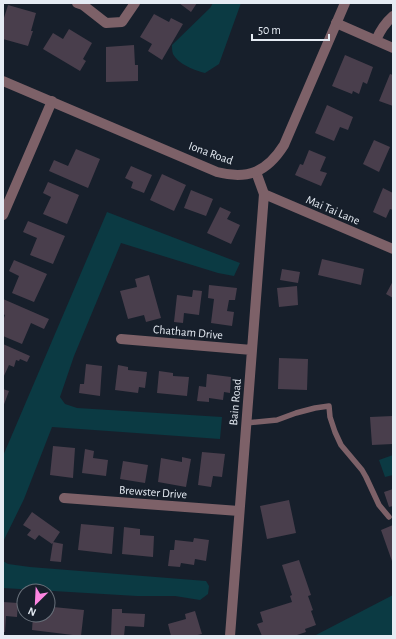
<svg xmlns="http://www.w3.org/2000/svg" width="396" height="639" font-family="'Alegreya Sans',sans-serif">
<style>
.water{fill:#0b3a43}
.building{fill:#493e4c}
.lines{fill:none;stroke-linecap:round;stroke-linejoin:round}
.service{stroke:#7d6168;stroke-width:5.5}
.minor{stroke:#7d6168;stroke-width:10}
.tertiary{stroke:#7d6168;stroke-width:10}
.labels{text-anchor:middle;dominant-baseline:central;stroke-width:3.5;stroke-linejoin:round;paint-order:stroke}
.street-label{font-size:12px;fill:#e5ebf3;stroke:#171f2b}
</style>
<rect width="100%" height="100%" fill="#171f2b"/>
<path class="water" d="M213,3H241L219,64L205,73C196,71 178,64 173,54C172,51 172,48 172,45L210,8Z
M107,212L240,263L234,276L218,273L121,243L74,356L60,397L65,404L77,408L222,417L220,439L52,427L24,499L3,542V456Z
M393,455V475L385,477L379,460Z
M3,561L8,564L30,567L206,581L209,586L208,594L200,600L175,596H137L3,588Z
M393,595V636H314Z"/>
<path class="building" d="M179,3H197L191,12Z
M8,5L36,13L31,31H33L28,46L3,39V21Z
M154,14L169,22L171,18L183,24L162,60L148,51L152,44L140,37Z
M69,29L92,43L83,59L86,61L80,71L43,49L53,33L63,39Z
M134,45L135,65H138V81L106,82V47Z
M345,55L373,67L367,84L363,82L359,94L353,91L352,94L332,86Z
M390,74L393,75V106L379,101Z
M327,105L353,117L348,130L340,127L334,141L315,133Z
M374,140L390,147L379,172L363,164Z
M76,149L100,159L88,188L49,171L54,160L68,166Z
M309,150L326,157L320,171L327,173L321,186L295,175L300,164L303,165Z
M131,166L152,175L144,193L131,188L133,182L125,178Z
M162,174L186,185L174,211L150,200Z
M48,182L79,195L67,224L43,214L51,197L43,193Z
M383,188L393,193V210L390,209L386,218L373,212Z
M191,190L213,199L206,216L184,208Z
M220,207L231,212L227,219L240,225L231,244L207,233Z
M28,221L65,236L53,264L30,255L37,238L23,232Z
M322,259L364,269L361,285L318,275Z
M14,260L47,274L34,302L12,293L19,276L9,271Z
M282,269L300,272L298,283L280,280Z
M149,275L161,318L146,322L144,315L128,319L120,291L137,287L135,279Z
M393,281V298L386,294Z
M209,285L237,288L235,300H229L227,311L234,312L232,326L211,323L214,299L208,298Z
M297,286L298,305L279,307L277,288Z
M193,290L202,291L199,315L184,313L183,323L174,322L177,295L192,297Z
M3,299L49,319L44,329L31,323L22,344L3,336V321L5,315L3,314Z
M3,344L30,356L27,362L20,359L19,361L16,360L14,367L9,365L3,378Z
M279,358L308,359L307,390L278,389Z
M86,364L102,366L100,396L79,393L80,384H84Z
M118,365L128,367V370L147,372L145,388L139,387L138,393L115,390Z
M159,371L173,373V376L189,377L187,396L157,393Z
M207,374L231,377L230,393L224,392L223,400L209,398V402L197,401L199,386L206,387Z
M3,389L9,391L3,407Z
M393,416V444L372,445L370,417Z
M53,446L75,448L73,478L50,475Z
M85,449L94,451L93,458L108,460L106,476L82,473Z
M202,452L225,454L222,477L213,476L211,487L198,485Z
M182,457L191,459L186,487L158,482L161,458L182,462Z
M123,461L148,465L145,483L120,479Z
M393,489V506L389,507L384,492Z
M289,500L296,533L267,539L260,506Z
M32,512L60,532L52,544L39,535L35,540L27,535L31,530L23,525Z
M81,524L114,527L112,554L78,550Z
M393,525V564L381,530Z
M124,527L140,529V535L154,536L153,557L122,554Z
M194,538L209,540L206,561L195,559L194,565L181,563L180,567L168,566L170,550H174L175,540L193,542Z
M53,542L63,544L61,562L50,561Z
M299,560L311,595L308,596L313,610L311,611L316,625L305,629L306,632L294,636H262L257,624L263,622L260,612L292,602L290,596L292,595L282,565Z
M3,602L18,603L17,617L6,616L5,632H3Z
M53,607L84,610L81,636L32,630L33,615H48V613H53Z
M112,609H122V613L145,614L144,627L125,626L124,636H111Z
M195,611L202,634L193,636H171L168,624L186,619L185,614Z"/>
<g class="lines">
<path class="service" d="M246,423L277,420L296,413L315,408L329,406L330,417L335,432L341,445L362,470L366,477L379,505L389,517"/>
<path class="minor" d="M77,3L83,5L106,23L122,22L135,3
M336,23L393,48
M376,40C380,31 385,23 393,16
M264,194L393,249
M3,215L52,101
M121,339L252,350
M64,498L239,511
M230,636L264,194L256,172"/>
<path class="tertiary" d="M3,81L217,172C248,180 267,172 284,145L345,3"/>
</g>
<g class="labels">
<g class="street-label">
<text transform="translate(211 153) rotate(20)">Iona Road</text>
<text transform="translate(333 210) rotate(23)">Mai Tai Lane</text>
<text transform="translate(188 332) rotate(5)">Chatham Drive</text>
<text transform="translate(235 402) rotate(-85)">Bain Road</text>
<text transform="translate(153 492) rotate(4)">Brewster Drive</text>
</g>
</g>
<rect width="396" height="639" fill="none" stroke="#e5ebf3" stroke-width="8"/>
<g transform="translate(36 603) rotate(204)"><circle r="19" fill="#171f2b" stroke="#69717b"/>
<path d="M0-3L7 15L0 10L-7 15Z" fill="#fd86e2"/>
<text y="-6" font-size="11" font-weight="bold" text-anchor="middle" fill="#e5ebf3">N</text>
</g>
<path d="M252 34v6h77v-6" fill="none" stroke="#e5ebf3" stroke-width="2"/>
<text x="258" y="34" font-size="12" fill="#e5ebf3" stroke="#171f2b" stroke-width="3" paint-order="stroke">50 m</text>
</svg>
